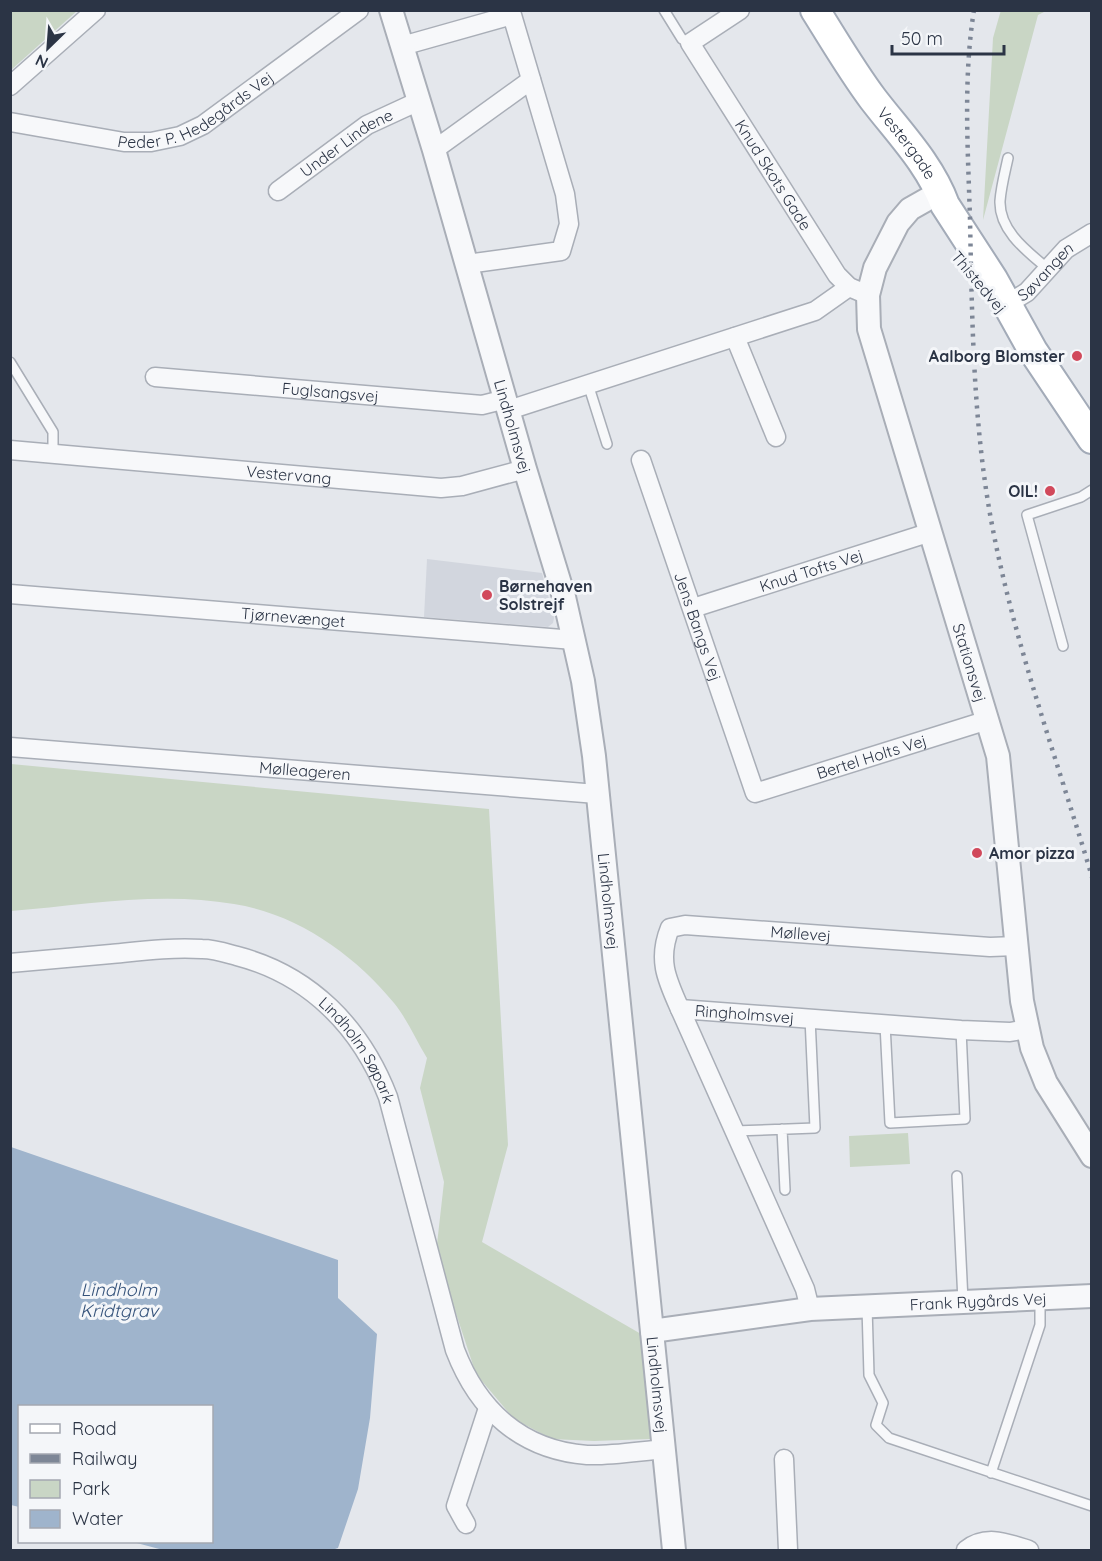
<svg xmlns="http://www.w3.org/2000/svg" width="1102" height="1561" font-family="Quicksand,sans-serif">
<style>
.built{fill:#d2d6de}
.green{fill:#c9d6c5}
.water{fill:#9fb4cc}
.lines{fill:none;stroke-linecap:round;stroke-linejoin:round}
.service-casing{stroke:#a9aeb7;stroke-width:12}
.minor-casing{stroke:#a9aeb7;stroke-width:21}
.tertiary-casing{stroke:#a9aeb7;stroke-width:26}
.primary-casing{stroke:#a3abb8;stroke-width:32}
.service{stroke:#f7f8fa;stroke-width:9}
.minor{stroke:#f7f8fa;stroke-width:18}
.tertiary{stroke:#f7f8fa;stroke-width:22}
.primary{stroke:#fff;stroke-width:28}
.rail{stroke:#7d8696;stroke-width:4.5;stroke-dasharray:3 6;stroke-linecap:butt}
.poi-dot{fill:#d1495b;stroke:#f4f6f9;stroke-width:2}
.labels{text-anchor:middle;dominant-baseline:central;stroke-width:6;stroke-linejoin:round;paint-order:stroke}
.street-label{font-size:16px;fill:#2b3445;stroke:#f4f6f9}
.poi-label{font-size:16px;font-weight:bold;fill:#2b3445;stroke:#f4f6f9;text-anchor:end}
.water-label{font-size:18px;font-style:italic;fill:#34527a;stroke:#f4f6f9}
</style>
<rect width="100%" height="100%" fill="#e4e7ec"/>
<path class="built" d="M427,559L542,573L554,618L553,623L548,627L424,617Z"/>
<path class="green" d="M11,10H77V11L11,70Z
M1001,10L1046,11L1038,15L983,220L993,38Z
M11,764L489,809L508,1145L482,1242L641,1334L651,1439L594,1441L552,1439L514,1419L476,1374L436,1253L444,1182L420,1088L427,1058C416,1040 407,1019 394,1003C354,954 297,914 234,904C161,891 83,905 11,911Z
M908,1133L910,1164L850,1167L849,1136Z"/>
<path class="water" d="M11,1147L338,1260V1298L377,1334L370,1418L358,1489L338,1548L332,1550H163L133,1542H212V1406H20L19,1507L11,1505Z"/>
<g class="lines">
<defs>
<path id="service" d="M664,10L682,39L690,43
M1008,158C1005,172 1001,187 1000,201C999,231 1028,252 1048,269
M10,362L53,432V453
M588,384L607,444
M1063,646L1027,515L1081,497L1092,490
M885,1024L890,1123L965,1119L961,1030
M782,1129L785,1190
M734,1131L815,1128L810,1018
M957,1176L963,1301
M867,1307L869,1375L883,1403L876,1425L889,1438L1092,1506
M991,1473L1040,1325V1298"/>
<g id="minor">
<path id="s1" d="M740,10L690,43L837,275L849,287L868,295"/>
<path d="M402,46L512,15L565,194L569,224L561,251L467,264"/>
<path d="M10,86L96,10"/>
<path id="s2" d="M10,122L124,142H151L180,136L203,125L359,10"/>
<path d="M434,150L531,80"/>
<path id="s3" d="M278,191L367,125L419,101"/>
<path id="s4" d="M1001,308L1027,292L1066,249L1092,233"/>
<path d="M735,337L776,437"/>
<path id="s5" d="M155,377L482,405L506,399"/>
<path d="M509,410L815,311L849,287"/>
<path id="s6" d="M10,450L441,488L462,486L525,469"/>
<path id="s7" d="M641,460L755,793L988,720"/>
<path id="s8" d="M10,594L574,640"/>
<path id="s9" d="M693,608L931,532"/>
<path id="s10" d="M10,747L597,794"/>
<path id="s11" d="M10,963C44,960 77,957 111,954C141,951 171,947 202,949C214,949 226,953 237,956C310,975 361,1027 388,1097L455,1350C478,1410 521,1450 587,1455C612,1456 640,1451 665,1449"/>
<path id="s12" d="M680,1009C667,980 657,960 670,928L685,925L990,947L1016,946"/>
<path id="s13" d="M810,1309L805,1289L680,1009L961,1030L1010,1032L1027,1029"/>
<path d="M784,1459L788,1550"/>
<path d="M466,1524L456,1506L488,1408"/>
<path d="M966,1550C986,1534 1007,1543 1029,1550"/>
</g>
<g id="tertiary">
<path id="s14" d="M391,10L434,150L525,469L564,597L583,681L594,756L674,1550"/>
<path id="s15" d="M940,192L910,209L898,223L875,268L868,295L869,329L998,756L1022,1001L1032,1048L1046,1083L1092,1156"/>
<path id="s16" d="M652,1331L810,1309L1092,1296"/>
</g>
<g id="primary">
<path id="s17" d="M815,10C834,40 852,71 873,99C899,133 930,164 945,205L993,279L1033,351L1092,439"/>
</g>
</defs>
<use href="#service" class="service-casing"/>
<use href="#minor" class="minor-casing"/>
<use href="#tertiary" class="tertiary-casing"/>
<use href="#primary" class="primary-casing"/>
<use href="#service" class="service"/>
<use href="#minor" class="minor"/>
<use href="#tertiary" class="tertiary"/>
<use href="#primary" class="primary"/>
<path class="rail" d="M974,10C963,79 968,150 970,219C972,317 973,417 990,514C1012,637 1056,756 1092,877"/>
</g>
<g class="poi-dot">
<circle cx="1077" cy="356" r="6"/>
<circle cx="1050" cy="491" r="6"/>
<circle cx="487" cy="595" r="6"/>
<circle cx="977" cy="853" r="6"/>
</g>
<g class="labels">
<g class="street-label">
<text stroke="none"><textPath href="#s2" startOffset="196">Peder P. Hedegårds Vej</textPath></text>
<text stroke="none"><textPath href="#s3" startOffset="84">Under Lindene</textPath></text>
<text stroke="none"><textPath href="#s17" startOffset="162">Vestergade</textPath></text>
<text stroke="none"><textPath href="#s1" startOffset="216">Knud Skots Gade</textPath></text>
<text stroke="none"><textPath href="#s4" startOffset="58">Søvangen</textPath></text>
<text transform="translate(979 282) rotate(50)">Thistedvej</text>
<text stroke="none"><textPath href="#s5" startOffset="176">Fuglsangsvej</textPath></text>
<text stroke="none"><textPath href="#s14" startOffset="434">Lindholmsvej</textPath></text>
<text stroke="none"><textPath href="#s6" startOffset="280">Vestervang</textPath></text>
<text stroke="none"><textPath href="#s9" startOffset="124">Knud Tofts Vej</textPath></text>
<text stroke="none"><textPath href="#s8" startOffset="284">Tjørnevænget</textPath></text>
<text stroke="none"><textPath href="#s7" startOffset="176">Jens Bangs Vej</textPath></text>
<text stroke="none"><textPath href="#s15" startOffset="514">Stationsvej</textPath></text>
<text stroke="none"><textPath href="#s7" startOffset="474">Bertel Holts Vej</textPath></text>
<text stroke="none"><textPath href="#s10" startOffset="296">Mølleageren</textPath></text>
<text stroke="none"><textPath href="#s14" startOffset="920">Lindholmsvej</textPath></text>
<text stroke="none"><textPath href="#s12" startOffset="216">Møllevej</textPath></text>
<text stroke="none"><textPath href="#s13" startOffset="392">Ringholmsvej</textPath></text>
<text stroke="none"><textPath href="#s11" startOffset="387">Lindholm Søpark</textPath></text>
<text stroke="none"><textPath href="#s16" startOffset="328">Frank Rygårds Vej</textPath></text>
<text stroke="none"><textPath href="#s14" startOffset="1406">Lindholmsvej</textPath></text>
</g>
<g class="poi-label">
<text x="1065" y="356">Aalborg Blomster</text>
<text x="1038" y="491">OIL!</text>
<text x="499" y="586" text-anchor="start">Børnehaven<tspan x="499" dy="18">Solstrejf</tspan></text>
<text x="989" y="853" text-anchor="start">Amor pizza</text>
</g>
<g class="water-label">
<text x="119" y="1289">Lindholm<tspan x="119" dy="21">Kridtgrav</tspan></text>
</g>
</g>
<rect width="1102" height="1561" fill="none" stroke="#2b3445" stroke-width="24"/>
<rect x="18" y="1405" width="195" height="138" fill="#f4f6f9" stroke="#a4a8b1" stroke-width="1.5"/>
<rect x="30" y="1424" width="30" height="9" fill="#ffffff" stroke="#a4a8b1" stroke-width="1.5"/>
<text x="72" y="1435" font-size="18" fill="#2b3445">Road</text>
<rect x="30" y="1454" width="30" height="9" fill="#7d8696" stroke="#a4a8b1" stroke-width="1.5"/>
<text x="72" y="1465" font-size="18" fill="#2b3445">Railway</text>
<rect x="30" y="1480" width="30" height="18" fill="#c9d6c5" stroke="#a4a8b1" stroke-width="1.5"/>
<text x="72" y="1495" font-size="18" fill="#2b3445">Park</text>
<rect x="30" y="1510" width="30" height="18" fill="#9fb4cc" stroke="#a4a8b1" stroke-width="1.5"/>
<text x="72" y="1525" font-size="18" fill="#2b3445">Water</text>
<g transform="translate(48 48) rotate(205)" stroke="#f4f6f9" stroke-width="4.5" paint-order="stroke">
<path d="M0-4.5L10 22L0 15L-10 22Z" fill="#2b3445"/>
<text y="-9" font-size="16" font-weight="bold" text-anchor="middle" fill="#2b3445">N</text>
</g>
<path d="M892 45v9h112v-9" fill="none" stroke="#2b3445" stroke-width="3"/>
<text x="901" y="45" font-size="18" fill="#2b3445" stroke="#f4f6f9" stroke-width="4.5" paint-order="stroke">50 m</text>
</svg>
